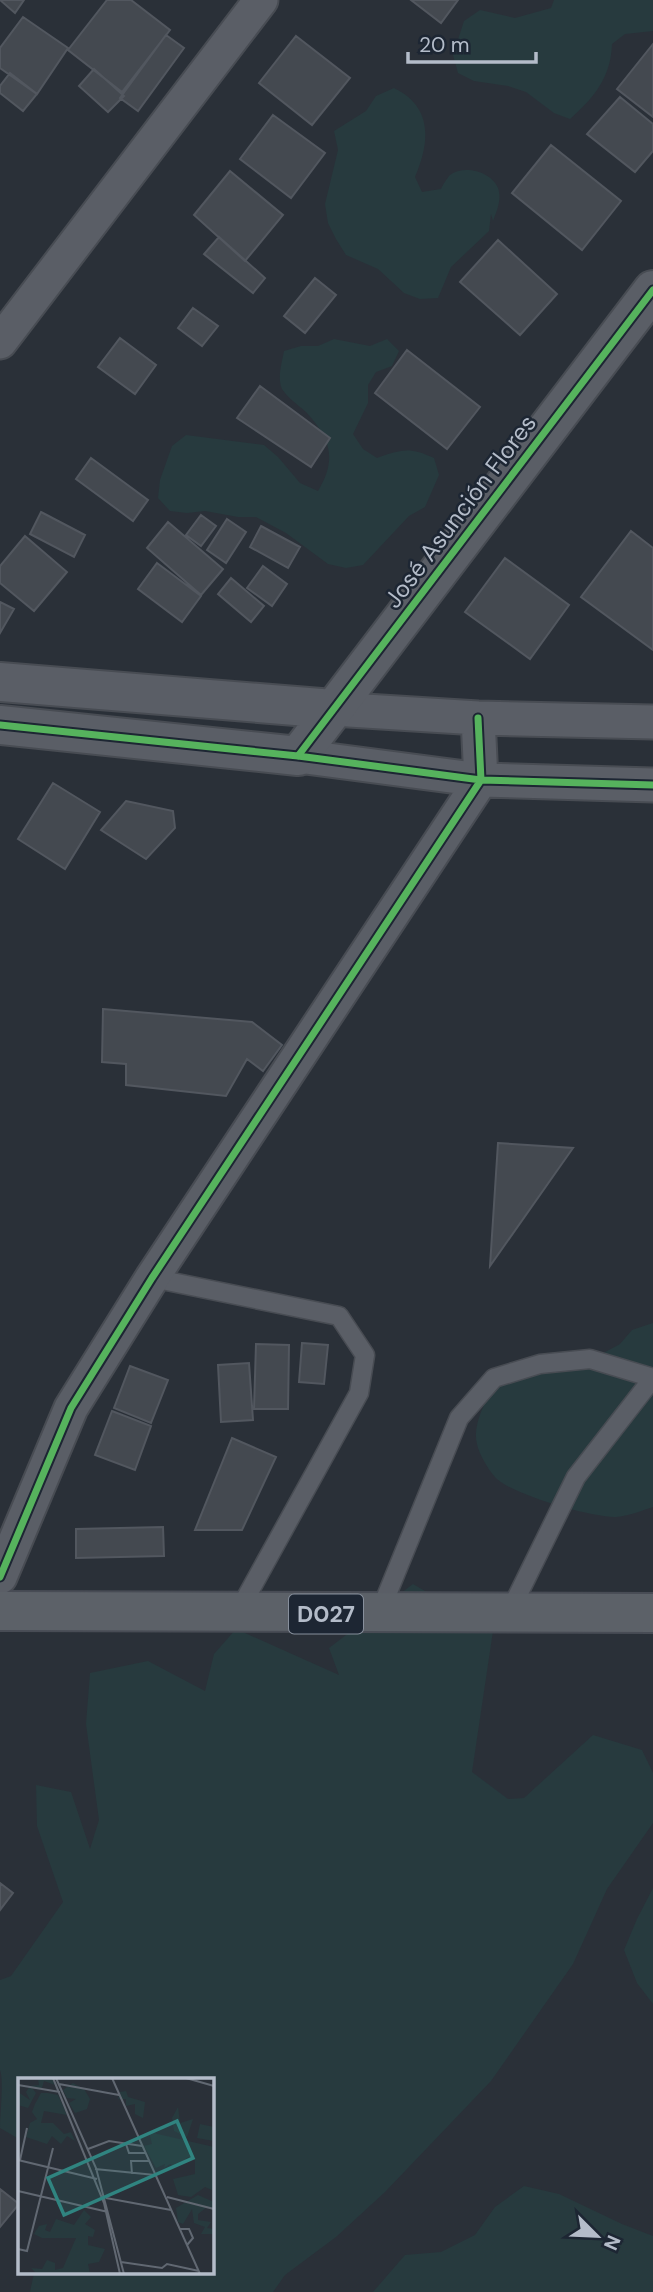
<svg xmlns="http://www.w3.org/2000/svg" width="653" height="2292" font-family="'DM Sans',sans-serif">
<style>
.green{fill:#273a3e}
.building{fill:#444950;stroke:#52575f;stroke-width:2}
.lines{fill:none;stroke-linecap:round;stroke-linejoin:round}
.service-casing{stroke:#484c53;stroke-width:21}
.minor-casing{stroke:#484c53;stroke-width:37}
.tertiary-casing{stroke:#484c53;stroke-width:42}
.primary-casing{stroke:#484c55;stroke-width:42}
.service{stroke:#5a5e66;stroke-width:18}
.minor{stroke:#5a5e66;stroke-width:33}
.tertiary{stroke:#5a5e66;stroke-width:38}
.primary{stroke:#5c6168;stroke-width:38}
.cycleway-casing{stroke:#1d2633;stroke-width:11}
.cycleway{stroke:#56b35d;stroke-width:7}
.labels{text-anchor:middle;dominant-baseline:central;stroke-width:5;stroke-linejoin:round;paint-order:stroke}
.shield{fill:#1d2633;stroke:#878f9c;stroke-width:2}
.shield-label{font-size:23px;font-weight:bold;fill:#b4bcc9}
.street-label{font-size:24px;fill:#b4bcc9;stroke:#1d2633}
.inset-road{fill:none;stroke:#616872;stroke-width:2}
.view{fill:#308480;fill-opacity:0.15;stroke:#308480;stroke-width:3.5}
.inset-edge{fill:none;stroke:#b4bcc9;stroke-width:3.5}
</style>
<rect width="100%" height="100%" fill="#2a3038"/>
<path class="green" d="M554,0H653V31L625,34L612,44C611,77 594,98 570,119L554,113L526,92L508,86L474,81L458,73L453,55L464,21L480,10L515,18L551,8Z
M394,88C433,107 430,142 415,177L422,192L441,189C443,185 447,178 450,175C464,164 492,172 498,188C502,200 497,210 493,221L491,214L489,231L451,267L438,298L420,299L404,293L378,269L346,255L336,239L328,223L325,204L338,150L334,131L366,111L376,96Z
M334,339L370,346L387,339L399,351L392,366L376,372L368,385V403L353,434L363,449L377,458C402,449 410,447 434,458L439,475L425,507L409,516L363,565L346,568L328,564L286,533L256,517H238L205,511L187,513L170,511L158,498L160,480L172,446L186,435L264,445L278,457L300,483L318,491C337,459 331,439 306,412C298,405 288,398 282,389C277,378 282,362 284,351L301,346H318Z
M653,1323V1507C641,1511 628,1516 616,1517C593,1518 509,1494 495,1477C488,1469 479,1454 477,1444C472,1426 485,1403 492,1388L598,1356L620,1344L632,1330Z
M413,1584L493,1631L472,1772L508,1799L524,1798L593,1735L642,1750L653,1773V1823L607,1889L573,1964L491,2081L385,2192L336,2237L285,2275L273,2292H30L34,2273H212V2080H19V2139L0,2128C0,2114 4,2080 0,2070V1980L11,1976L63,1902L37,1826L36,1785L71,1792L90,1849L99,1820L86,1724L90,1673L148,1661L205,1691L214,1654L236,1629L339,1675L329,1648Z
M653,1888V2004L637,1983L624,1950L637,1919Z
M524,2186L559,2194L622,2224L653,2236V2292H373L405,2255L441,2252L475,2235L495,2207Z"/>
<path class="building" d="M0,0H24L15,13Z
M107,0H131L170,30L122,92L68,50Z
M411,0H458L441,23Z
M23,17L68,48L37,94L0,68V48Z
M166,35L184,48L138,111L120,98Z
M296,36L350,78L312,125L259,83Z
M653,44V117L617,89Z
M94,69L124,96L108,112L79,86Z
M10,73L37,94L23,111L0,93V86Z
M620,97L653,124V151L635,172L587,134Z
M273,115L325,153L291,198L240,159Z
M551,145L621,201L582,250L512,193Z
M230,171L283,215L245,261L194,215Z
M219,237L265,278L253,293L204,254Z
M498,240L557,294L520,335L460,282Z
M315,278L336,295L305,333L284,316Z
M193,308L218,326L202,346L178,328Z
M120,338L156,365L135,394L98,367Z
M407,350L480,407L447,449L375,393Z
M260,386L330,438L311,467L237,418Z
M91,458L148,500L133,521L76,479Z
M41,512L85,535L74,557L30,534Z
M201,515L216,526L201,546L186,535Z
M227,519L246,532L226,563L207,550Z
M168,522L223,569L201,595L147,548Z
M261,526L300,547L288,568L250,547Z
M631,531L653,548V650L581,597Z
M25,536L67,572L34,611L0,583V566Z
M505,558L569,605L530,659L465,612Z
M157,563L201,596L182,622L138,589Z
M263,566L287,584L272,606L247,588Z
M231,578L264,606L251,622L218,594Z
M0,602L14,609L0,633Z
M53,783L100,812L65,869L18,839Z
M126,801L173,811L175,828L146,859L101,830Z
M103,1009L252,1022L282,1045L263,1071L247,1059L226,1096L126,1085V1064L102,1062Z
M498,1143L573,1148L490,1266Z
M302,1343L328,1345L324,1384L299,1382Z
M256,1344L289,1345L288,1409H254Z
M249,1363L253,1420L221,1422L218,1365Z
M130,1366L168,1380L151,1423L114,1408Z
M112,1411L151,1426L135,1470L95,1455Z
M232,1438L276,1457L242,1530H195Z
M163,1527L164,1556L76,1558V1529Z
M0,1883L13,1893L0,1910Z
M0,2189L19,2204L0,2227Z"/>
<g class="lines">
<defs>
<path id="service" d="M152,1278L339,1316L365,1355L359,1393L238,1612
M379,1614L459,1418L494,1378L540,1364L590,1359L653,1378L576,1477L509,1613"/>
<path id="minor" d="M0,342L261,0
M333,709L478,718L653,722
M298,756L481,780L653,785
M0,1577L71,1408L152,1278L481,780L478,718"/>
<path id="tertiary" d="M0,682L333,709
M0,725L298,756L653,290"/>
<path id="primary" d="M0,1611L653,1613"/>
</defs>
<use href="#service" class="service-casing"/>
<use href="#minor" class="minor-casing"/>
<use href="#tertiary" class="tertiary-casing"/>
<use href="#primary" class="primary-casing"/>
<use href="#service" class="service"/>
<use href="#minor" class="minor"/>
<use href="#tertiary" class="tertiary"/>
<use href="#primary" class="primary"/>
<defs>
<path id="cycleway" d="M0,725L298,756L481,780L653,785
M298,756L653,290
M0,1577L71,1408L152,1278L481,780L478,718"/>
</defs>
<use href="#cycleway" class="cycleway-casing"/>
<use href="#cycleway" class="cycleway"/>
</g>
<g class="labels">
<rect class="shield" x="289" y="1594.5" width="74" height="39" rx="5"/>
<g class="shield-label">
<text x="326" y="1614">D027</text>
</g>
<g class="street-label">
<text transform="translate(460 511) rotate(-53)">José Asunción Flores</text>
</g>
</g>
<g transform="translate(18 2078)">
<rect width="196" height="196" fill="#2a3038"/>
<path d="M20,0H34L37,7L26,3L24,10H14L18,15L10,30L0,27V14L12,22L8,14L12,8L21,7ZM55,5L66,11L72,21L69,31L57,35L51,25L58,21L49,20L45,12ZM108,13L110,19L127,24L125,40L117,36V26L108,28V21H100L102,14ZM30,15L40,17L49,37L26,33L23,45H35L46,56L53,54L57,63L49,58L43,66L34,58L29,66L8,59L12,45L19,41L14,34L17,26L23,15ZM160,29L162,45L175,41L169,59L156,53L154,40ZM182,46L196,49V63L179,60ZM131,54L196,69V113L187,109L173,119L160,117L155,101L177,96V82L170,79L159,89L152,86L146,90L147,86L138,90L126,68L134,66ZM180,117L196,124V133L189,129L180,136V142L193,144L189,150L196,151V156H183L187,149L176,145L174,131L165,146L160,144L158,130ZM66,132L73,139L67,146L77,152L75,159L70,158V167L87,171L81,184L70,186L72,196H19L13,190L24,191L29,182L37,185V192L45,190L58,160H24L16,156L21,148L29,146L27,152L32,154L38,141L56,147Z" fill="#273a3e"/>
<path class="inset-road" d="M35,0L86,125L102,196M38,0L78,90L106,196M94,0L182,196M168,0L196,8M41,6L101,17M0,7L42,14M108,66L111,75H128M70,71L91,63L124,68M0,82L79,101M2,82L9,50M77,91L137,97M114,96L113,83H131M0,113L90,134M149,119L196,131M88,120L153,132M162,151H171L175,160L169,167M0,171L9,173L35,70M103,184L144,190L149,186L181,193"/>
<path class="view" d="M159,43L175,80L46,137L30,100Z"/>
<rect width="196" height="196" class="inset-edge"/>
</g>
<g transform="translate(597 2236) rotate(114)" stroke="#1d2633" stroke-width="5" paint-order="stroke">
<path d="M0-5L12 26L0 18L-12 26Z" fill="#b4bcc9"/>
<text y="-10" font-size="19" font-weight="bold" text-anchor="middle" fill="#b4bcc9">N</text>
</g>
<path d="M408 52v10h128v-10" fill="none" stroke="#b4bcc9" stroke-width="3.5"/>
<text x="419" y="52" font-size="21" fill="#b4bcc9" stroke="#1d2633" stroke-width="5" paint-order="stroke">20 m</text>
</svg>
